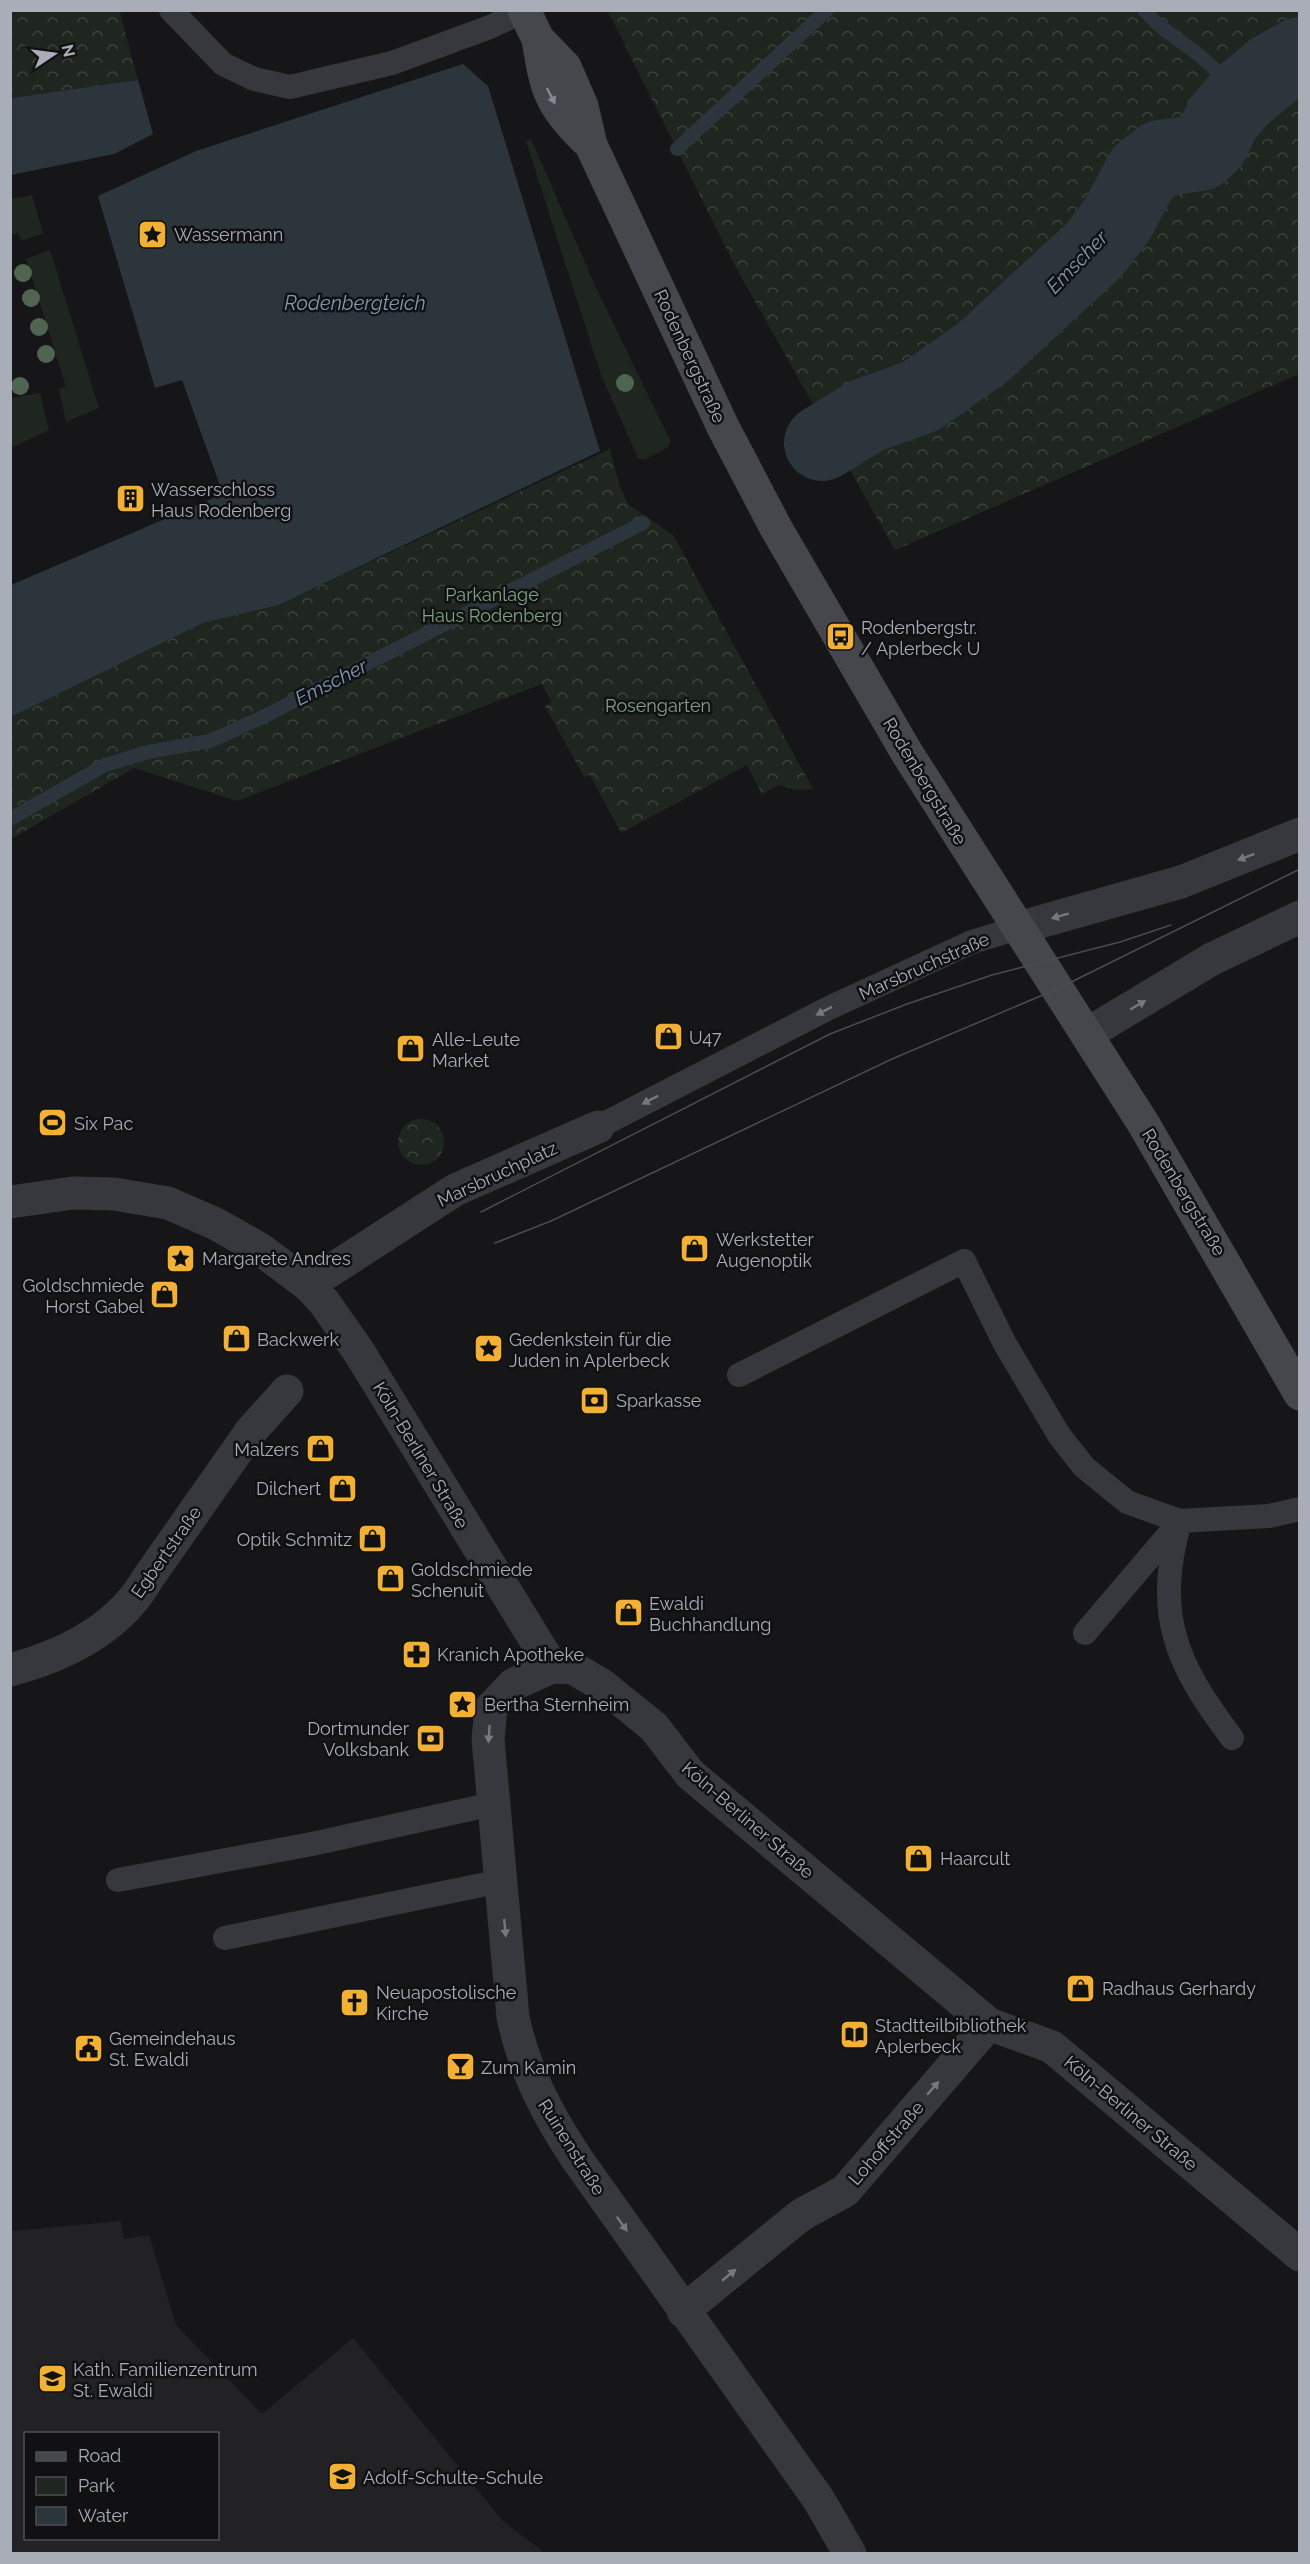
<svg xmlns="http://www.w3.org/2000/svg" width="1310" height="2564" font-family="Raleway,sans-serif">
<style>
.built{fill:#222225;fill-rule:evenodd}
.green{fill:#1e261f}
.forest{fill:url(#forest-crowns)}
.water{fill:#2c353c}
.lines{fill:none;stroke-linecap:round;stroke-linejoin:round}
.stream{stroke:#2c353c;stroke-width:14}
.river{stroke:#2c353c;stroke-width:76}
.service{stroke:#37383d;stroke-width:24}
.pedestrian{stroke:#37383d;stroke-width:33}
.minor{stroke:#37383d;stroke-width:33}
.tertiary{stroke:#37383d;stroke-width:33}
.secondary{stroke:#45474d;stroke-width:33}
.tram{stroke:#4a4c52;stroke-width:1.5}
.tree{fill:#506452}
.oneway{fill:#858993}
.oneway2{fill:#757881}
.labels{text-anchor:middle;dominant-baseline:central;stroke-width:5;stroke-linejoin:round;paint-order:stroke}
.poi-label{font-size:18px;fill:#a8adb8;stroke:#111113;text-anchor:start}
.street-label{font-size:18px;fill:#a8adb8;stroke:#111113}
.park-label{font-size:18px;fill:#7fa381;stroke:#111113}
.water-label{font-size:20px;font-style:italic;fill:#7f9bb3;stroke:#111113}
</style>
<defs>
<pattern id="forest-crowns" width="20" height="18" patternUnits="userSpaceOnUse" patternTransform="scale(1.5)"><rect width="20" height="18" fill="#1e261f"/><path d="M2 6a3 3 0 1 1 6 0M12 15a3 3 0 1 1 6 0" fill="none" stroke="#3c433d"/></pattern>
</defs>
<rect width="100%" height="100%" fill="#161618"/>
<path class="built" d="M121,2221L124,2239L149,2235L176,2325L262,2414L353,2338L503,2521L545,2553H11V2228L13,2231ZM26,2434H218V2538H26Z"/>
<path class="green" d="M531,139L598,292L671,442L667,448L644,460L638,458L601,375L526,141Z
M32,195L43,233L21,241L18,233L11,234V199Z
M50,250L99,408L66,422L59,389L66,387L26,259Z
M40,393L49,430L11,448V398Z"/>
<path class="forest" d="M10,11H122L120,13L138,80L11,98Z
M608,11H1299V374L895,550L734,264Z
M610,449L619,484L628,504L673,535L813,789L797,790L779,785L762,794L747,765L621,833L590,775L584,777L545,706L552,702L542,684L237,801L134,768L11,839V717L203,623L279,605Z
M398 1142a23 23 0 1 1 46 0a23 23 0 1 1-46 0Z"/>
<path class="water" d="M463,64L488,86L600,451L279,605L203,623L11,717V585L223,494L182,380L155,388L98,196L196,151Z
M138,80L153,134L114,154L11,175V98Z"/>
<g class="lines">
<path class="stream" d="M1144,10C1160,29 1180,40 1199,55C1218,71 1222,80 1248,90
M677,149L827,10
M10,819L105,765L148,752L210,741L263,717L643,523"/>
<path class="river" d="M822,443L866,416L921,396L982,353L1094,250L1117,220L1142,173L1161,158L1200,153L1211,143L1223,118L1242,96L1272,71L1300,55"/>
<path class="service" d="M171,10L223,64L254,79L290,87L392,63L490,27L524,11
M598,1127L829,1008L972,942L1018,928
M739,1375L964,1261L1005,1344L1059,1435L1084,1467L1127,1502L1180,1521L1269,1516L1300,1509
M1180,1521C1154,1614 1175,1663 1232,1738
M1085,1633L1177,1525
M118,1880L312,1844L493,1804
M225,1938L501,1881"/>
<path class="pedestrian" d="M308,1285L455,1190L598,1127"/>
<path class="minor" d="M10,1202L73,1193L114,1194L168,1203L216,1224L260,1249L308,1285L324,1302L359,1352L552,1667
M10,1670C66,1655 119,1629 148,1578L251,1431L287,1391
M683,2311L801,2215L845,2191L989,2024
M850,2554L819,2500L577,2159C547,2114 524,2070 513,2017L488,1739L491,1708L514,1684L552,1667L573,1668L602,1685L654,1727L690,1774L989,2024L1052,2047L1300,2255"/>
<path class="tertiary" d="M1018,928L1181,882L1300,834
M1087,1034L1212,959L1300,917"/>
<path class="secondary" d="M524,10L538,39L565,67L582,106L591,145L723,427L776,528L907,753L1143,1123L1300,1394
M538,39C546,90 549,103 586,140"/>
<path class="tram" d="M481,1212L830,1034L907,1004L992,975L1120,942L1171,925
M495,1243L551,1221L892,1059L1057,989L1300,869"/>
</g>
<g class="tree">
<circle cx="23" cy="273" r="9"/>
<circle cx="31" cy="298" r="9"/>
<circle cx="39" cy="327" r="9"/>
<circle cx="46" cy="354" r="9"/>
<circle cx="625" cy="383" r="9"/>
<circle cx="20" cy="386" r="9"/>
</g>
<defs><path id="oneway-solid" d="M-6-.8H1V-3.2L6.5 0L1 3.2V.8H-6Z" transform="scale(1.5)"/></defs>
<use class="oneway" href="#oneway-solid" transform="translate(551 96) rotate(63)"/>
<g class="oneway2">
<use href="#oneway-solid" transform="translate(1246 857) rotate(159)"/>
<use href="#oneway-solid" transform="translate(1060 916) rotate(164)"/>
<use href="#oneway-solid" transform="translate(1138 1005) rotate(-30)"/>
<use href="#oneway-solid" transform="translate(824 1011) rotate(153)"/>
<use href="#oneway-solid" transform="translate(650 1100) rotate(153)"/>
<use href="#oneway-solid" transform="translate(489 1734) rotate(94)"/>
<use href="#oneway-solid" transform="translate(505 1928) rotate(85)"/>
<use href="#oneway-solid" transform="translate(933 2088) rotate(-49)"/>
<use href="#oneway-solid" transform="translate(622 2224) rotate(55)"/>
<use href="#oneway-solid" transform="translate(729 2275) rotate(-40)"/>
</g>
<defs>
<symbol id="sight-square" viewBox="-11 -11 22 22"><rect x="-9" y="-9" width="18" height="18" rx="4" fill="#f2b134" stroke="#111113"/><path d="M0-6L1.8-2.2L6-1.7L2.9 1.2L3.7 5.4L0 3.3L-3.7 5.4L-2.9 1.2L-6-1.7L-1.8-2.2Z" fill="#111"/></symbol>
<symbol id="building-square" viewBox="-11 -11 22 22"><rect x="-9" y="-9" width="18" height="18" rx="4" fill="#f2b134" stroke="#111113"/><path d="M-4-6H4V6H1V3H-1V6H-4ZM-2.5-4.3h1.7v1.8h-1.7ZM.8-4.3h1.7v1.8H.8ZM-2.5-1h1.7V.8h-1.7ZM.8-1h1.7V.8H.8Z" fill="#111"/></symbol>
<symbol id="bus-square" viewBox="-11 -11 22 22"><rect x="-9" y="-9" width="18" height="18" rx="4" fill="#f2b134" stroke="#111113"/><path d="M-5-6H5V4H4V6H2V4H-2V6H-4V4H-5ZM-3.5-4V0h7V-4ZM-3.5 1.2v1.5H-2V1.2ZM2 1.2v1.5H3.5V1.2Z" fill="#111"/></symbol>
<symbol id="shop-square" viewBox="-11 -11 22 22"><rect x="-9" y="-9" width="18" height="18" rx="4" fill="#f2b134" stroke="#111113"/><path d="M-5-2.5h2.3a2.7 3.5 0 0 1 5.4 0H5L5.5 6h-11ZM-1.5-2.5h3a1.5 2.3 0 0 0-3 0Z" fill="#111"/></symbol>
<symbol id="stadium-square" viewBox="-11 -11 22 22"><rect x="-9" y="-9" width="18" height="18" rx="4" fill="#f2b134" stroke="#111113"/><path d="M0-5a6.5 5 0 1 0 0 10a6.5 5 0 1 0 0-10ZM-3.5-1.8h7v3.6h-7Z" fill="#111"/></symbol>
<symbol id="bank-square" viewBox="-11 -11 22 22"><rect x="-9" y="-9" width="18" height="18" rx="4" fill="#f2b134" stroke="#111113"/><path d="M-6-4H6V4H-6ZM0-2.3a2.3 2.3 0 1 0 0 4.6a2.3 2.3 0 1 0 0-4.6Z" fill="#111"/></symbol>
<symbol id="pharmacy-square" viewBox="-11 -11 22 22"><rect x="-9" y="-9" width="18" height="18" rx="4" fill="#f2b134" stroke="#111113"/><path d="M-2-6h4v4h4v4h-4v4h-4v-4h-4v-4h4Z" fill="#111"/></symbol>
<symbol id="church-square" viewBox="-11 -11 22 22"><rect x="-9" y="-9" width="18" height="18" rx="4" fill="#f2b134" stroke="#111113"/><path d="M-1.2-6h2.4v3.5h3.3v2.4h-3.3V6h-2.4V-.1h-3.3v-2.4h3.3Z" fill="#111"/></symbol>
<symbol id="library-square" viewBox="-11 -11 22 22"><rect x="-9" y="-9" width="18" height="18" rx="4" fill="#f2b134" stroke="#111113"/><path d="M-6-4Q-3-5.5-.7-3.5V5Q-3 3-6 4ZM6-4Q3-5.5 .7-3.5V5Q3 3 6 4Z" fill="#111"/></symbol>
<symbol id="civic-square" viewBox="-11 -11 22 22"><rect x="-9" y="-9" width="18" height="18" rx="4" fill="#f2b134" stroke="#111113"/><path d="M-.6-6.5H3V-4.5H.6V-3L4-1V1h2V6H-6V1h2V-1L-.6-3ZM-1.2 2.5V6h2.4V2.5Z" fill="#111"/></symbol>
<symbol id="bar-square" viewBox="-11 -11 22 22"><rect x="-9" y="-9" width="18" height="18" rx="4" fill="#f2b134" stroke="#111113"/><path d="M-6-5H6L.8 .8V4.5H3.5V6h-7V4.5H-.8V.8Z" fill="#111"/></symbol>
<symbol id="school-square" viewBox="-11 -11 22 22"><rect x="-9" y="-9" width="18" height="18" rx="4" fill="#f2b134" stroke="#111113"/><path d="M0-5L7-2L0 1L-7-2ZM-4 1L0 2.5L4 1V4Q0 6-4 4Z" fill="#111"/></symbol>
</defs>
<g fill-rule="evenodd">
<use href="#sight-square" x="136" y="218" width="33" height="33"/>
<use href="#building-square" x="114" y="482" width="33" height="33"/>
<use href="#bus-square" x="824" y="620" width="33" height="33"/>
<use href="#shop-square" x="652" y="1020" width="33" height="33"/>
<use href="#shop-square" x="394" y="1032" width="33" height="33"/>
<use href="#stadium-square" x="36" y="1106" width="33" height="33"/>
<use href="#shop-square" x="678" y="1232" width="33" height="33"/>
<use href="#sight-square" x="164" y="1242" width="33" height="33"/>
<use href="#shop-square" x="148" y="1278" width="33" height="33"/>
<use href="#shop-square" x="220" y="1322" width="33" height="33"/>
<use href="#sight-square" x="472" y="1332" width="33" height="33"/>
<use href="#bank-square" x="578" y="1384" width="33" height="33"/>
<use href="#shop-square" x="304" y="1432" width="33" height="33"/>
<use href="#shop-square" x="326" y="1472" width="33" height="33"/>
<use href="#shop-square" x="356" y="1522" width="33" height="33"/>
<use href="#shop-square" x="374" y="1562" width="33" height="33"/>
<use href="#shop-square" x="612" y="1596" width="33" height="33"/>
<use href="#pharmacy-square" x="400" y="1638" width="33" height="33"/>
<use href="#sight-square" x="446" y="1688" width="33" height="33"/>
<use href="#bank-square" x="414" y="1722" width="33" height="33"/>
<use href="#shop-square" x="902" y="1842" width="33" height="33"/>
<use href="#shop-square" x="1064" y="1972" width="33" height="33"/>
<use href="#church-square" x="338" y="1986" width="33" height="33"/>
<use href="#library-square" x="838" y="2018" width="33" height="33"/>
<use href="#civic-square" x="72" y="2032" width="33" height="33"/>
<use href="#bar-square" x="444" y="2050" width="33" height="33"/>
<use href="#school-square" x="36" y="2362" width="33" height="33"/>
<use href="#school-square" x="326" y="2460" width="33" height="33"/>
</g>
<g class="labels">
<g class="poi-label">
<text x="174" y="234">Wassermann</text>
<text x="151" y="489">Wasserschloss<tspan x="151" dy="21">Haus Rodenberg</tspan></text>
<text x="861" y="627">Rodenbergstr.<tspan x="861" dy="21">/ Aplerbeck U</tspan></text>
<text x="689" y="1037">U47</text>
<text x="432" y="1039">Alle-Leute<tspan x="432" dy="21">Market</tspan></text>
<text x="74" y="1123">Six Pac</text>
<text x="716" y="1239">Werkstetter<tspan x="716" dy="21">Augenoptik</tspan></text>
<text x="202" y="1258">Margarete Andres</text>
<text x="144" y="1285" text-anchor="end">Goldschmiede<tspan x="144" dy="21">Horst Gabel</tspan></text>
<text x="257" y="1339">Backwerk</text>
<text x="509" y="1339">Gedenkstein für die<tspan x="509" dy="21">Juden in Aplerbeck</tspan></text>
<text x="616" y="1400">Sparkasse</text>
<text x="299" y="1449" text-anchor="end">Malzers</text>
<text x="321" y="1488" text-anchor="end">Dilchert</text>
<text x="352" y="1539" text-anchor="end">Optik Schmitz</text>
<text x="411" y="1569">Goldschmiede<tspan x="411" dy="21">Schenuit</tspan></text>
<text x="649" y="1603">Ewaldi<tspan x="649" dy="21">Buchhandlung</tspan></text>
<text x="437" y="1654">Kranich Apotheke</text>
<text x="484" y="1704">Bertha Sternheim</text>
<text x="409" y="1728" text-anchor="end">Dortmunder<tspan x="409" dy="21">Volksbank</tspan></text>
<text x="940" y="1858">Haarcult</text>
<text x="1102" y="1988">Radhaus Gerhardy</text>
<text x="376" y="1992">Neuapostolische<tspan x="376" dy="21">Kirche</tspan></text>
<text x="875" y="2025">Stadtteilbibliothek<tspan x="875" dy="21">Aplerbeck</tspan></text>
<text x="109" y="2038">Gemeindehaus<tspan x="109" dy="21">St. Ewaldi</tspan></text>
<text x="481" y="2067">Zum Kamin</text>
<text x="73" y="2369">Kath. Familienzentrum<tspan x="73" dy="21">St. Ewaldi</tspan></text>
<text x="363" y="2477">Adolf-Schulte-Schule</text>
</g>
<g class="street-label">
<text transform="translate(690 356) rotate(65)">Rodenbergstraße</text>
<text transform="translate(925 781) rotate(59)">Rodenbergstraße</text>
<text transform="translate(924 966) rotate(-24)">Marsbruchstraße</text>
<text transform="translate(497 1174) rotate(-25)">Marsbruchplatz</text>
<text transform="translate(1184 1192) rotate(59)">Rodenbergstraße</text>
<text transform="translate(421 1455) rotate(59)">Köln-Berliner Straße</text>
<text transform="translate(166 1552) rotate(-55)">Egbertstraße</text>
<text transform="translate(748 1820) rotate(41)">Köln-Berliner Straße</text>
<text transform="translate(1131 2113) rotate(40)">Köln-Berliner Straße</text>
<text transform="translate(886 2143) rotate(-49)">Lohoffstraße</text>
<text transform="translate(572 2147) rotate(58)">Ruinenstraße</text>
</g>
<g class="park-label">
<text x="492" y="594">Parkanlage<tspan x="492" dy="21">Haus Rodenberg</tspan></text>
<text x="658" y="705">Rosengarten</text>
</g>
<g class="water-label">
<text transform="translate(1077 262) rotate(-46)">Emscher</text>
<text x="355" y="303">Rodenbergteich</text>
<text transform="translate(331 682) rotate(-27)">Emscher</text>
</g>
</g>
<rect width="1310" height="2564" fill="none" stroke="#a8adb8" stroke-width="24"/>
<rect x="24" y="2432" width="195" height="108" fill="#111113" stroke="#4d4f55" stroke-width="1.5"/>
<rect x="36" y="2452" width="30" height="9" fill="#45474d" stroke="#4d4f55" stroke-width="1.5"/>
<text x="78" y="2462" font-size="18" fill="#a8adb8">Road</text>
<rect x="36" y="2477" width="30" height="18" fill="#1e261f" stroke="#4d4f55" stroke-width="1.5"/>
<text x="78" y="2492" font-size="18" fill="#a8adb8">Park</text>
<rect x="36" y="2507" width="30" height="18" fill="#2c353c" stroke="#4d4f55" stroke-width="1.5"/>
<text x="78" y="2522" font-size="18" fill="#a8adb8">Water</text>
<g transform="translate(54 54) rotate(77)" stroke="#111113" stroke-width="4.5" paint-order="stroke">
<path d="M0-4.5L10 22L0 15L-10 22Z" fill="#a8adb8"/>
<text y="-9" font-size="16" font-weight="bold" text-anchor="middle" fill="#a8adb8">N</text>
</g>
</svg>
